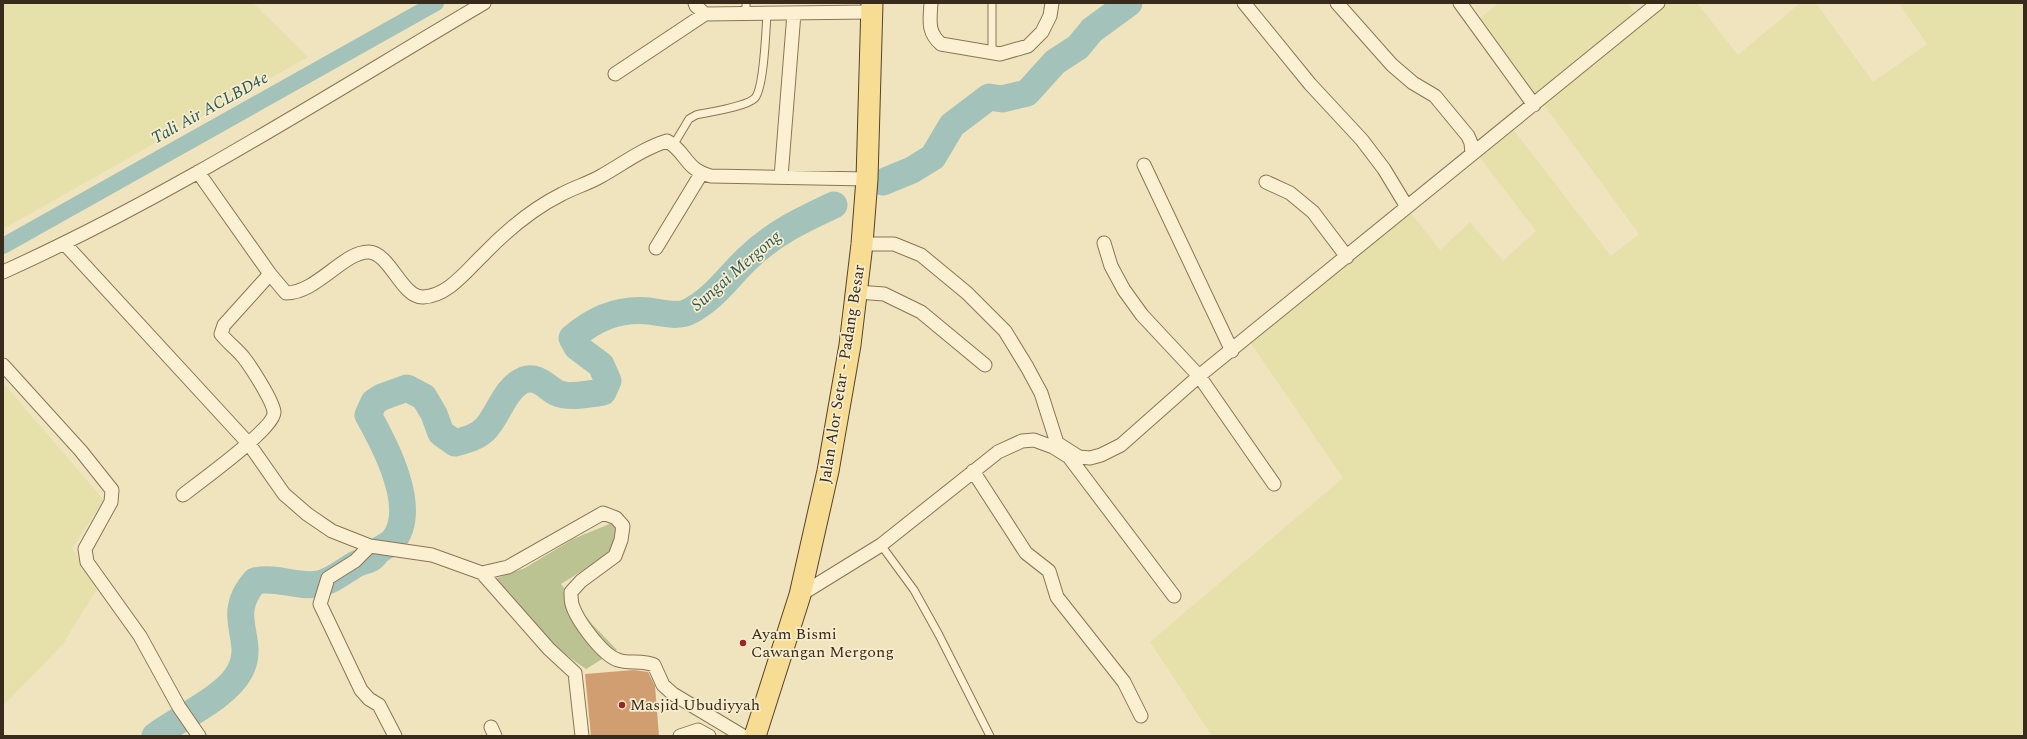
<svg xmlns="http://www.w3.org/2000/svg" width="2027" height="739" font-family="Spectral,serif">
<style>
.farmland{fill:#e6e0ab}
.cemetery{fill:#bbc392}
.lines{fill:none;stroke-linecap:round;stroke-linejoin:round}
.canal{stroke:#a2c2ba;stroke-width:16}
.river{stroke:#a2c2ba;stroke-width:27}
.building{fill:#d19e72}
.service-casing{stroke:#8a7456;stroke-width:9}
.minor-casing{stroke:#8a7456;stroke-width:15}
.primary-casing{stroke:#57422b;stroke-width:23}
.service{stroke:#fbf1d2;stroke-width:7}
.minor{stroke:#fbf1d2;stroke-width:13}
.primary{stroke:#f7dc93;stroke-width:21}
.poi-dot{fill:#9c2722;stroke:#f7edce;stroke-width:1.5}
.labels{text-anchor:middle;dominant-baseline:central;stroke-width:3.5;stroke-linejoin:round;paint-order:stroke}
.street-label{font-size:16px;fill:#382b1c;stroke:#f7edce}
.poi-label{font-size:16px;fill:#382b1c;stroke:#f7edce;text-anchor:start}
.water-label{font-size:17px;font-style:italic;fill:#2a5958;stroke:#f7edce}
</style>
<rect width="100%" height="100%" fill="#f0e4be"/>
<path class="farmland" d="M3,3H253L308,57L3,229Z
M1499,3H1627L1642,23L1667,3H1697L1738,55L1800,3H1816L1873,82L1927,44L1900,5L1904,3H2024V736H1212L1150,642L1343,478L1250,342L1410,212L1440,250L1470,222L1503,261L1536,231L1478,155L1512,128L1611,256L1639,234L1480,18Z
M3,383L104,500L72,548L97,589L63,644L3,706Z"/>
<path class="cemetery" d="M612,523L620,532L615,553L593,564L561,584L592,624L617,650L586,669C550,645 520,613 492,580L525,568L573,539Z"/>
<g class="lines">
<path class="canal" d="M3,246L436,3"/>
<path class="river" d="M883,182L912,170L933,157L952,125L989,97L1002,99L1027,93L1055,62L1078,47L1092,30L1129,3
M155,736C179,718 227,697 240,671C257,639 223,617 255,581C277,576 297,588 318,584C331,582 344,571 356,564C360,562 365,561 370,559C374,557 377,551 381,549C385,546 390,544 393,541C419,509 385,445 368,415L374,402L382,397L407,388L424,397L434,414L441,433L455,443C466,440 479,437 487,427C499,413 506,387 524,380C538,375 547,388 557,393C568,398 591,394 603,392L608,381L601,365L577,347L572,338C595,318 619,308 649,311C661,313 678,317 688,312C713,300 728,277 747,259C774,233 800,221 834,205"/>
</g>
<path class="building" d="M634,670L648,672L655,686L659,736H591L585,674Z"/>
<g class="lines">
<defs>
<path id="service" d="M992,3V52
M746,14V3
M674,144L689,119L696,115C709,112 746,107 755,98C764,88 766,29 767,13
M881,545L914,590L939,635L990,736"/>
<path id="minor" d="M695,3L696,6L705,14L871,12
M931,3C930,20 927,32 941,44L1000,54L1028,46L1042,32L1050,16L1052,3
M1244,3L1310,84L1362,140L1384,169L1407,207
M1337,3L1392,65L1413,83L1435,96L1468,136L1471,143L1472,154
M1460,3L1534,105
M615,74L705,14
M1144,165L1232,351
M198,172L270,274L286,293C317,293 344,251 369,252C390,253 402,298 423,297C448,296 466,271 483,255C506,231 532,209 562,194C575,187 590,183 603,175C624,163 644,148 667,141C686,151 685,170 711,176L867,179
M781,177L794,13
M1266,182L1290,193L1313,212L1347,257
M64,243L249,444L284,494L307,514L332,531L370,546L432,555L482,573L508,567L603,513L616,518L623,526L621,540L615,556L581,581L571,592C571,595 571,600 572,604C576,619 602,655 618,660C629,664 642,660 654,665L663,685L673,694L743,736
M1104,243L1111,266L1124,290L1142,315L1199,376L1274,484
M862,244H894L921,255L967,293L1005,331L1027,367L1041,393L1057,443L1079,457L1090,458L1101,455L1121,445L1199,376L1658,3
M656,248L701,174
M3,272C170,197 326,96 484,3
M857,292L884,294L921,312L985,365
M3,365L81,451L112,490L111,502L85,549L87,562L140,636L179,707L199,736
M973,471L1026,553L1049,571L1057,597L1124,682L1141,716
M183,495C198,483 275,428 274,412C273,401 251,367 244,358C237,349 228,343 221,334L224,325L270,274
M370,546L355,561L328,578L320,604L361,690L369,699L379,705L395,736
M482,573L549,649L575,673L582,736
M800,595L881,545L998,452L1022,441L1034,440L1053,447L1069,457L1174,596
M491,727L495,736
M680,736L698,730L709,736"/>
<path id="primary" d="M755,736L800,595L828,471L850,345L862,244L867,179L872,3"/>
</defs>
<use href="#service" class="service-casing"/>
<use href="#minor" class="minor-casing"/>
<use href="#primary" class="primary-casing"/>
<use href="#service" class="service"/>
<use href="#minor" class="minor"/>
<use href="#primary" class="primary"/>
</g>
<g class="poi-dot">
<circle cx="743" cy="643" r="4"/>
<circle cx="622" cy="705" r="4"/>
</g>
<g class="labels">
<g class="street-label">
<text transform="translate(842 374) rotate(-81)">Jalan Alor Setar - Padang Besar</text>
</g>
<g class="poi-label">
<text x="751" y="634">Ayam Bismi<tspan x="751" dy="18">Cawangan Mergong</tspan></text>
<text x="630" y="705">Masjid Ubudiyyah</text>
</g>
<g class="water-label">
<text transform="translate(210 108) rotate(-29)">Tali Air ACLBD4e</text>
<text transform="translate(736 271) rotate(-41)">Sungai Mergong</text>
</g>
</g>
<rect width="2027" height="739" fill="none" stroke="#382b1c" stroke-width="8"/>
</svg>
